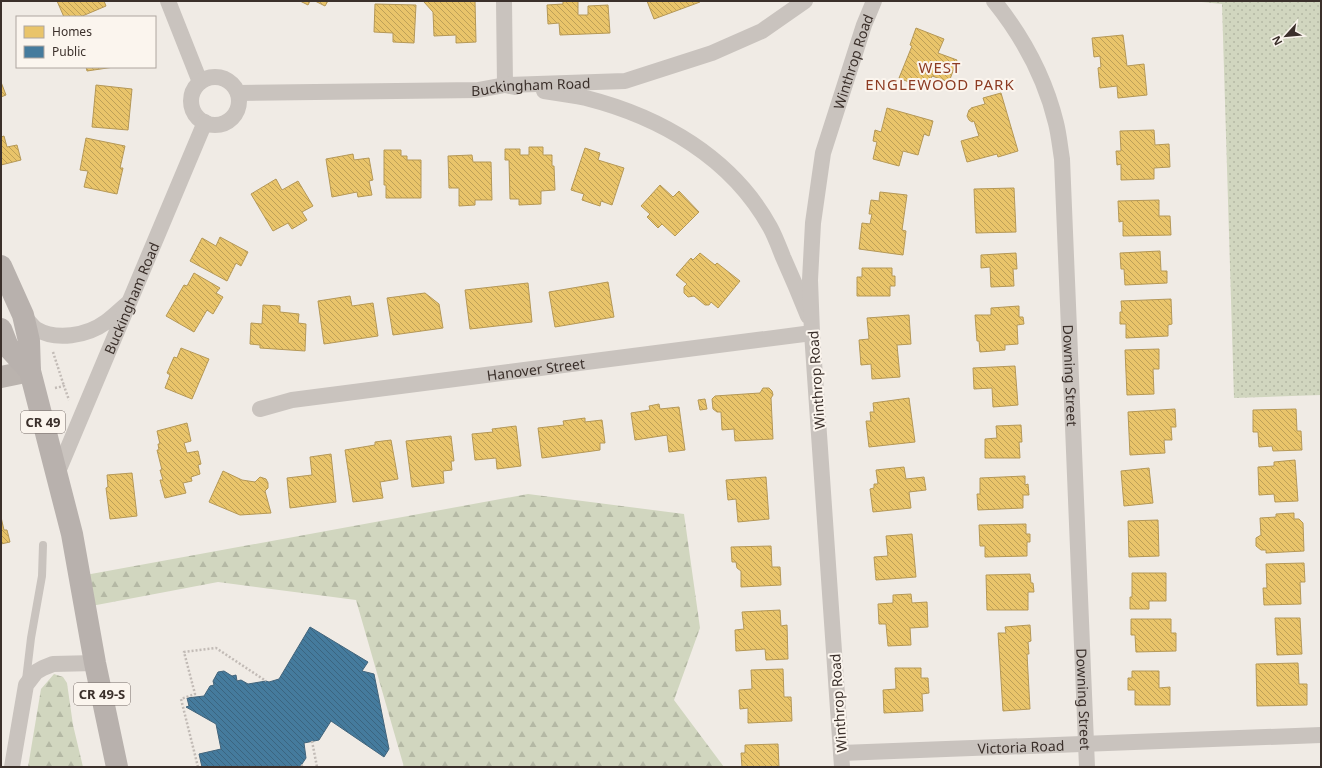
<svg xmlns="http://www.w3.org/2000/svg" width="1322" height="768" font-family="'Noto Sans',sans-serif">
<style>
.forest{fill:url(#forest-firs)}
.park{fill:url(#park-dots)}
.homes{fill:url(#homes-back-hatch);stroke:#b59857}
.public{fill:url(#public-back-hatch);stroke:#42647b}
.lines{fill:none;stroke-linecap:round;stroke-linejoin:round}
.path{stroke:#c2bbb6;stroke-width:2.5;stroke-dasharray:2 2;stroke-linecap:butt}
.lane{stroke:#c9c3be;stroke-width:8}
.street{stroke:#c9c3be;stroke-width:16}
.secondary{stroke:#bab3ae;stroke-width:22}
.primary{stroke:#b8b1ad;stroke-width:22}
.labels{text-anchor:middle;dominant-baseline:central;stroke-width:4;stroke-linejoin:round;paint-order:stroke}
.shield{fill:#fbf5ee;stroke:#756b66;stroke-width:1}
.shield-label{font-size:13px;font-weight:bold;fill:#3b302b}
.street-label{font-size:14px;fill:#3b302b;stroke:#fbf5ee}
.neighbourhood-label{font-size:15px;letter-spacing:1px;fill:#8c3b22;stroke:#fbf5ee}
</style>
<defs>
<pattern id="forest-firs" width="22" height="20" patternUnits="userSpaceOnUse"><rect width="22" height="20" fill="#d1d6bf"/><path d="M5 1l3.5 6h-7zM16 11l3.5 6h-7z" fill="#b4b8a4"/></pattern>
<pattern id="park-dots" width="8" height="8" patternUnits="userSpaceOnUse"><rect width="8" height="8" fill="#d1d6bf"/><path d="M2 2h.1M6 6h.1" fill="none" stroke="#b4b8a4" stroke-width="1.8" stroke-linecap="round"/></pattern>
<pattern id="homes-back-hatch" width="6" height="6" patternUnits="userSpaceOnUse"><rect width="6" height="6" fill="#e9c46a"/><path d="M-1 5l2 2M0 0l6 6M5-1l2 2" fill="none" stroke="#bea057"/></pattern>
<pattern id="public-back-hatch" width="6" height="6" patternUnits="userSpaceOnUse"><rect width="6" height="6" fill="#457b9d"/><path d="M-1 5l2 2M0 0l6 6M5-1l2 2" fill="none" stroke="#3b6580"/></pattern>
</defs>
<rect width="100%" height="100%" fill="#f0ebe5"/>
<path class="forest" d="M528,494L684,514L700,628L674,700L724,767H404L356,600L218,582L86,607L80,576Z
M54,674L63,677L67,683L73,725L83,767H28L41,689Z"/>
<path class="park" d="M1192,1H1321V395L1234,398L1222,4Z"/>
<path class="homes" d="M57,1H104L106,6L80,17H64Z
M300,1H310L308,5Z
M315,1H328L325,6Z
M426,1H475L476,42L456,43V35L434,36L433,12L424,2Z
M563,1H578V15H588V6L608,5L610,33L560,35L559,23L548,24L547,5L563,4Z
M647,1H700V2L654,19Z
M375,4L416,5L414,43L393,42V33L374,32Z
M916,28L944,39L938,53L957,60L949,82L932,76L926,89L899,78L912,46L910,45Z
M1123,35L1127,66L1144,64L1147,95L1118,98L1117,86L1100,88L1098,68L1101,67L1100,56L1094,57L1092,38Z
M86,67H114L87,71Z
M1,82L6,95L1,97Z
M96,85L132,89L128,130L92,127Z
M1001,93L1018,151L998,157L997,154L967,162L961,141L979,136L974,121L972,122L969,120L967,116L969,110L971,109V108L985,104L983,98Z
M887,108L933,121L929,136L924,134L918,155L903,151L899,166L873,159L877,142L873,141L875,130L881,132Z
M1154,130L1155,145L1169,144L1170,167L1154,168V179L1121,180V164L1117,165L1116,151H1121L1120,131Z
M4,136L7,147L17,145L21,160L1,165V137Z
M86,138L125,146L120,168H123L117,194L84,187L88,171L80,170Z
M529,147H543V155H552V166H554L555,190L541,191V204L519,205V199H510L509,160H505V149H520V155H529Z
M585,148L600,153L598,160L624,168L612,205L601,201L600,206L582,200L584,194L571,190Z
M384,150H401V156H407V160H421V198H386V185H384Z
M353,154L354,160L369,158L373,180L369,181L372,195L358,197L357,192L332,197L326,159Z
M472,155L473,162H491L492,200H475V205L459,206V188H449L448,156Z
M276,179L282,190L298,181L313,206L302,212L307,220L292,229L288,223L273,231L251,194Z
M660,185L673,197L679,191L699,212L675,236L662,224L658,228L647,217L650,214L641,206Z
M1014,188L1016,232L976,233L974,189Z
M880,192L907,195L902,230L906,231L903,255L859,249L862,223L870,224L872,214H869L871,200L879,201Z
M1159,200V216H1170L1171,235L1123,236V221L1119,222L1118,201Z
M220,237L248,252L241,266L236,263L227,281L190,261L202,238L216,246Z
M1160,251L1161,271H1167V283L1125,285L1124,269H1121L1120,253Z
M700,253L715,265L717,263L740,281L718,308L711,302L709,305H705L694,296L688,297L684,293V287L687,284L676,275L691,258L693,260Z
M1016,253L1017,269H1013L1014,286L991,287L990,267L981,268V255Z
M862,268H892V276H895V286H890V296H857V277H862Z
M194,273L220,288L216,293L223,297L213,314L207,310L194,332L166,316L184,285L187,286Z
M608,282L614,317L555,327L549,292Z
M528,283L532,322L470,329L465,290Z
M425,293L439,304L443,328L393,335L387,298Z
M350,296L352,306L373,303L378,336L324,344L318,301Z
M1171,299L1172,324L1168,325V336L1126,338V324H1120V312H1122L1121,301Z
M263,305L280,306V312L299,314L298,323L306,324L305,351L260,348V345L250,344L251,323L262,324Z
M1019,306V317H1023L1024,324L1017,325L1018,344L1005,345V350L980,352L979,341H977L975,315H991V308Z
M909,315L911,344L897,345L900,377L872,379L871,364L861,365L859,340L869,339L867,318Z
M181,348L209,359L192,399L165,388L170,375L167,373L174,357L177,358Z
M1159,349V369H1153L1154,394L1127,395L1125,350Z
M1015,366L1018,405L993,407L992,388L974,389L973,368Z
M763,388H769L772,391L773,395L771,398L773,439L735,441L734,429L722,430L721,412H717L713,409L712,399L715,396L760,393Z
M909,398L915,442L869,447L866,421H871L870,412H874L873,403Z
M705,399L707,409L700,410L698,400Z
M659,404L660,409L679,407L685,450L669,452L667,435L635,440L631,413L650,410L649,406Z
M1175,409L1176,427H1171L1172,440H1164L1165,453L1130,455L1128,412Z
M1296,409L1297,431H1301L1302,450L1273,451L1272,446L1259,447L1258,432H1253V410Z
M585,418V422L602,420L605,443H600V450L542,458L538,428L564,425L563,421Z
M187,423L191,441L184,443L187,453L198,451L201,464L198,465L200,474L191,477L192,481L183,483L186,493L165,498L160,480H163L160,470H162L157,450H159L158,444H160L157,431Z
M1021,425L1022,442H1019L1020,458H985V439L997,438L996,426Z
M516,426L521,466L497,469L496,458L475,460L472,434L493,432L492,429Z
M451,436L454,461H451L452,470L443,471L444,483L412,487L406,441Z
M391,440L398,479L380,482L383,498L353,502L345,450L375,445V442Z
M331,454L336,502L290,508L287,478L312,475L310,457Z
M1295,460L1298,501L1275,502L1274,494L1259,495L1258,467L1274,466V462Z
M904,467L906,479L924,477L926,490L909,492L911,508L873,512L870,489L874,488V484H878L876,470Z
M1149,468L1153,503L1124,506L1121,471Z
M223,471L242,480L255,482L260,477L266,479L268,483V488L265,491L271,513L240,515L209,502Z
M132,473L137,516L110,519L106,488L108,487L107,475Z
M1025,476V485L1028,484L1029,495H1023V508L978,510L977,494H980V478Z
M766,477L769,519L738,522L736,499L728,500L726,480Z
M1294,513V519H1299L1303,523L1304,551L1266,553V550H1261L1256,546V538L1261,535L1260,518L1276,517V514Z
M1,517L4,530H7L10,542L1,544Z
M1158,520L1159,556L1129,557L1128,521Z
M1026,524V534H1030V542H1027V556L985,557V546H980L979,525Z
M912,534L916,577L876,580L874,557L888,556L886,536Z
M771,546L772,567H780L781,585L741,587V571L737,568L736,562H732L731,547Z
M1304,563L1305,582H1300L1301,604L1264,605L1263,588H1267L1266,564Z
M1132,573H1166V601H1149V609H1130V597H1132Z
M1030,574L1031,583H1033L1034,592H1028V610H987L986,575Z
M911,594L912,603L927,602L928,627L910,628L911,645L888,646L886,624H879L878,604L893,603V595Z
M780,610L781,626L787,625L788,659L766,660L765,649L736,651L735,630L744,629L742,612Z
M1275,618H1300L1302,654L1277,655Z
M1131,619H1171V633H1176V651L1136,652L1135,635H1131Z
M1030,625L1031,641L1028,642L1029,654H1027L1030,709L1003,711L998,633H1006L1005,627Z
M1298,663L1299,684H1307V705L1257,706L1256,664Z
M895,668H921V678H928L929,693L922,694L923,711L884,713L883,690L896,689Z
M783,669L784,697H791L792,721L748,723V708L740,709L739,690L752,689L751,670Z
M1132,671H1159V688L1170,687V705H1135V690H1128V678H1132Z
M778,744L779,767H742L741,753H745V745Z"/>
<path class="public" d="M310,627L368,662L362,671L374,674L389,749L384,757L331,721L319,740L304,743L306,758L300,767H202L199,754L221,749L216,724L186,707L189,706L187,698L204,696L210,686L214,685L213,681L218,672L224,671L232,676L236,675L237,681L241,680L248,684L266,681L269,682L279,679Z"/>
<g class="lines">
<path class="path" d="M53,352L64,386
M55,388L64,386L69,400
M312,741L317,767
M301,765L304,767
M198,767L181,699L195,694L184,652L216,648L266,681"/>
<path class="lane" d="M26,680L31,638L42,576L43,545"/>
<g class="street">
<path d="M168,1L200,82"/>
<path d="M504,1L505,85L515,87"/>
<path id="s1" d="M994,1C1023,37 1045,78 1056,123C1059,135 1060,147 1062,159L1087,767"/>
<circle cx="215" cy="101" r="24"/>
<path d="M544,91C558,93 572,95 586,98C661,117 732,158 770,227C775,236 779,247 783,257C792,277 800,296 808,316"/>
<path id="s2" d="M238,93L478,90L505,85L625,81L712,53L762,31L805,1"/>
<path d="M23,315C27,319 31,325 36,329C56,341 87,336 106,322C113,317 120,310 127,304"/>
<path id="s3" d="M260,409L292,400L812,333"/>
<path id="s4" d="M57,474L205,122"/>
<path id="s5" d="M841,753L1321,735"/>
<path d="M12,767L26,685L36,672L43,668L53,664L95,663"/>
<path id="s6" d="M842,767L812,333L810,280L813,223L823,153L864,25L874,1"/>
</g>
<path class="secondary" d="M1,377L30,371"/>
<path class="primary" d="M1,266L23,315L29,341L30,371L72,534L95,663L117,767
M1,329L8,347L30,371"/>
</g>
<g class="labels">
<g class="shield">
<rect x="21" y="411" width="44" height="22" rx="3"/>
<rect x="74" y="683" width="56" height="22" rx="3"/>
</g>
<g class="shield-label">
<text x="43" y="422">CR 49</text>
<text x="102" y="694">CR 49-S</text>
</g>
<g class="street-label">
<text stroke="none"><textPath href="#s6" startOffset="712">Winthrop Road</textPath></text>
<text stroke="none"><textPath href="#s2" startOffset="293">Buckingham Road</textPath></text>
<text stroke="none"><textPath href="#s4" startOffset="191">Buckingham Road</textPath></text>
<text stroke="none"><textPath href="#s3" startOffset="279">Hanover Street</textPath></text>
<text stroke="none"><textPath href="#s1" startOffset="391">Downing Street</textPath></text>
<text transform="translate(816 380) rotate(-94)">Winthrop Road</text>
<text stroke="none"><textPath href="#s1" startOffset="715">Downing Street</textPath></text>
<text transform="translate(838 703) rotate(-94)">Winthrop Road</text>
<text stroke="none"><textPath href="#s5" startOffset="180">Victoria Road</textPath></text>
</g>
<g class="neighbourhood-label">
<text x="940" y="67">WEST<tspan x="940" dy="17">ENGLEWOOD PARK</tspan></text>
</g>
</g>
<rect width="1322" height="768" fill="none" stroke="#3b302b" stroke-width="4"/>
<rect x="16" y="16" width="140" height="52" fill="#fbf5ee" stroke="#aea6a0"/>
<rect x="24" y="26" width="20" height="12" fill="#e9c46a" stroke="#aea6a0"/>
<text x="52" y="36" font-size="12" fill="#3b302b">Homes</text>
<rect x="24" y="46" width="20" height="12" fill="#457b9d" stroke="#aea6a0"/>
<text x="52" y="56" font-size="12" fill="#3b302b">Public</text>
<g transform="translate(1286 36) rotate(243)" stroke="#fbf5ee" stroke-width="3" paint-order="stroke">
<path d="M0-3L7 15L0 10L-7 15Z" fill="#3b302b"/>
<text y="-6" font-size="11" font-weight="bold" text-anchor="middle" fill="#3b302b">N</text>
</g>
</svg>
